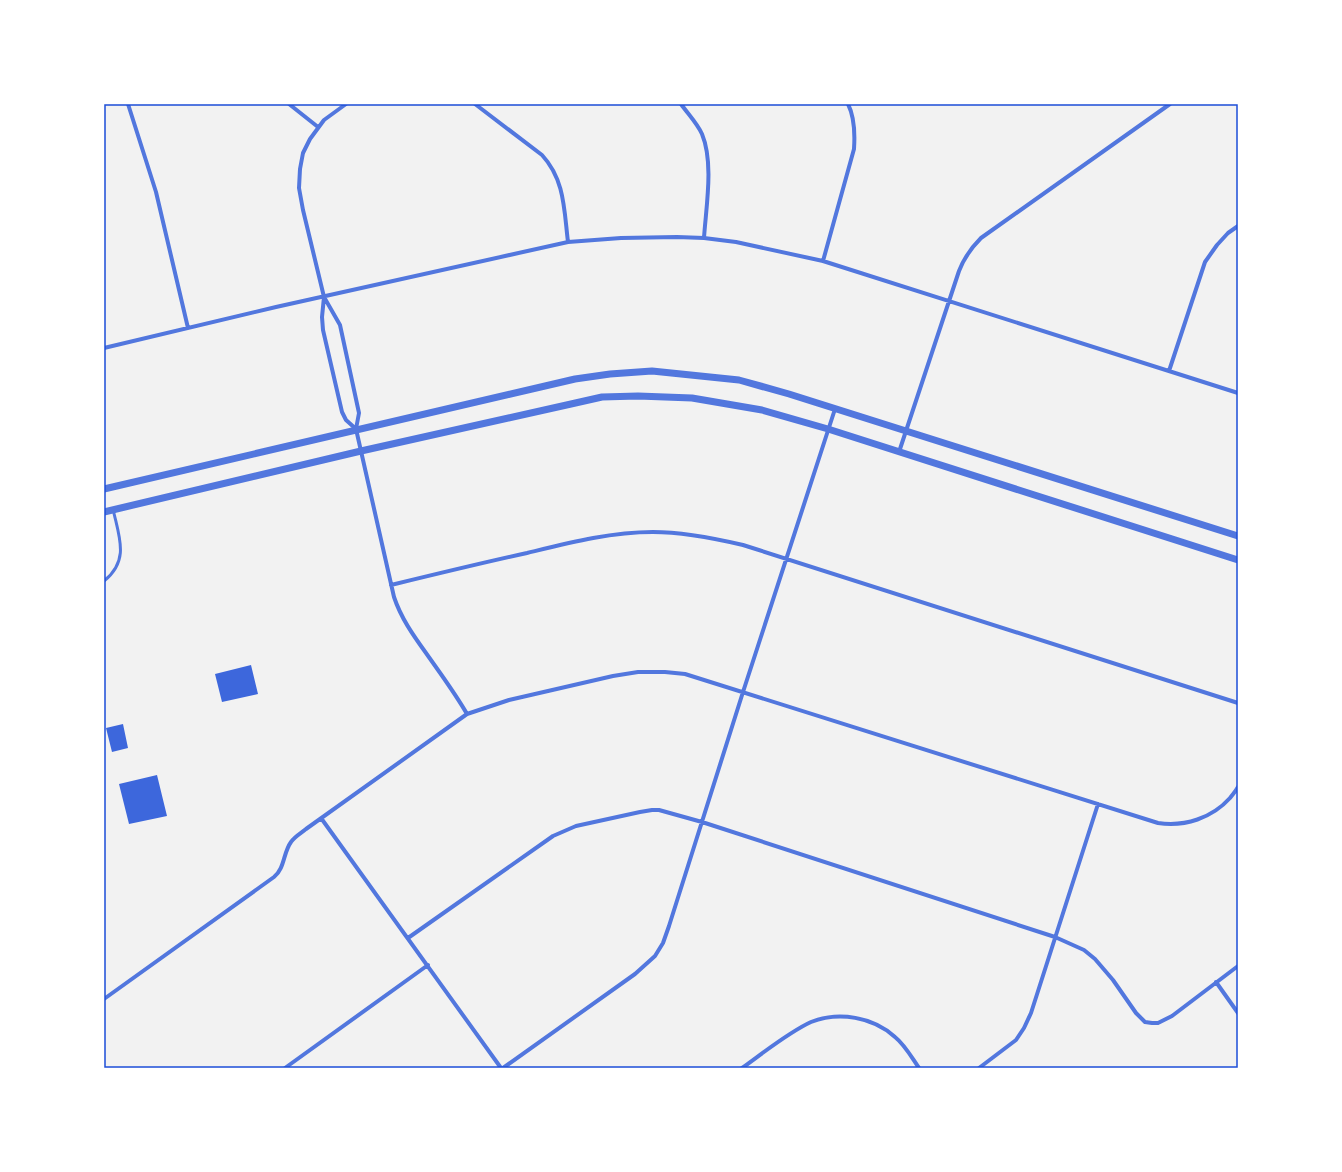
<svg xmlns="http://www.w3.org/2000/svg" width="1342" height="1172" font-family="Ubuntu,sans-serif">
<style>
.building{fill:#3d67dc}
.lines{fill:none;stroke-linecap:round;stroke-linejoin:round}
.service{stroke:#5277de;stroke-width:3}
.minor{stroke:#5277de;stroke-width:4}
.tertiary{stroke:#5277de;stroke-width:7}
.neatline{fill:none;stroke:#1d4ed8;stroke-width:1.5}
</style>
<rect width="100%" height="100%" fill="#f2f2f2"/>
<path class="building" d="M251,665L258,694L222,702L215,674Z
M123,724L128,748L112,752L106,728Z
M157,775L167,816L129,824L119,784Z"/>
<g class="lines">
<path class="service" d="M104,581C130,560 119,537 113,509"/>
<path class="minor" d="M128,104L156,192L188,328
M289,104L318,127
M346,104L324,120L310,139L303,153L300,169L299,188L303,210L324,297L340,325L359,413L356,429L394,597C401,618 413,635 426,653C440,673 455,693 467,714
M475,104L542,155C565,180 564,210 568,242
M681,104C688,114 697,123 702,134C714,163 706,207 704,238
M823,261L854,149C855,134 855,118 848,104
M324,297L322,317L323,330L342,412L346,420L356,429
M104,348L276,307L568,242L621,238L677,237L704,238L736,242L823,261L1238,393
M1169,371L1205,262L1217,245L1228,233L1238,226
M899,452L959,271C964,258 971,248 981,238L1170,104
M391,585C436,574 481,563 527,553C568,543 610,532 653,532C683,532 713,538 743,545L1238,703
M321,818L501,1068
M408,938L553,836L576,826L640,812L652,810H659L702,822L1055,937L1084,950L1095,959L1113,980L1136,1013L1145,1022L1152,1023H1158L1172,1016L1238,966
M1216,982L1238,1013
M104,999L274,877C285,868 283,853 291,842C294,837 301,833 306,829L467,714L509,700L613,676L638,672H665L685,674L1158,823C1185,827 1212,818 1230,798C1233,794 1236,791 1238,787
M285,1068L428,965
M503,1068L635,974L655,956L663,943L669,926L743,692L835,409
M742,1068C763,1053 789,1032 811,1022C839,1011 873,1017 895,1037C905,1045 912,1058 919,1068
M979,1068L1016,1040L1024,1028L1031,1013L1098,804"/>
<path class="tertiary" d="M104,489L575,379L610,374L652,371L739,380L789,394L1238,536
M104,512L361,451L571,404L602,397L638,396L692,398L762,410L828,429L1238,560"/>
</g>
<rect width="1342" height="1172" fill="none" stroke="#ffffff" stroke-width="210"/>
<rect x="105" y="105" width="1132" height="962" class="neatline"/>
</svg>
